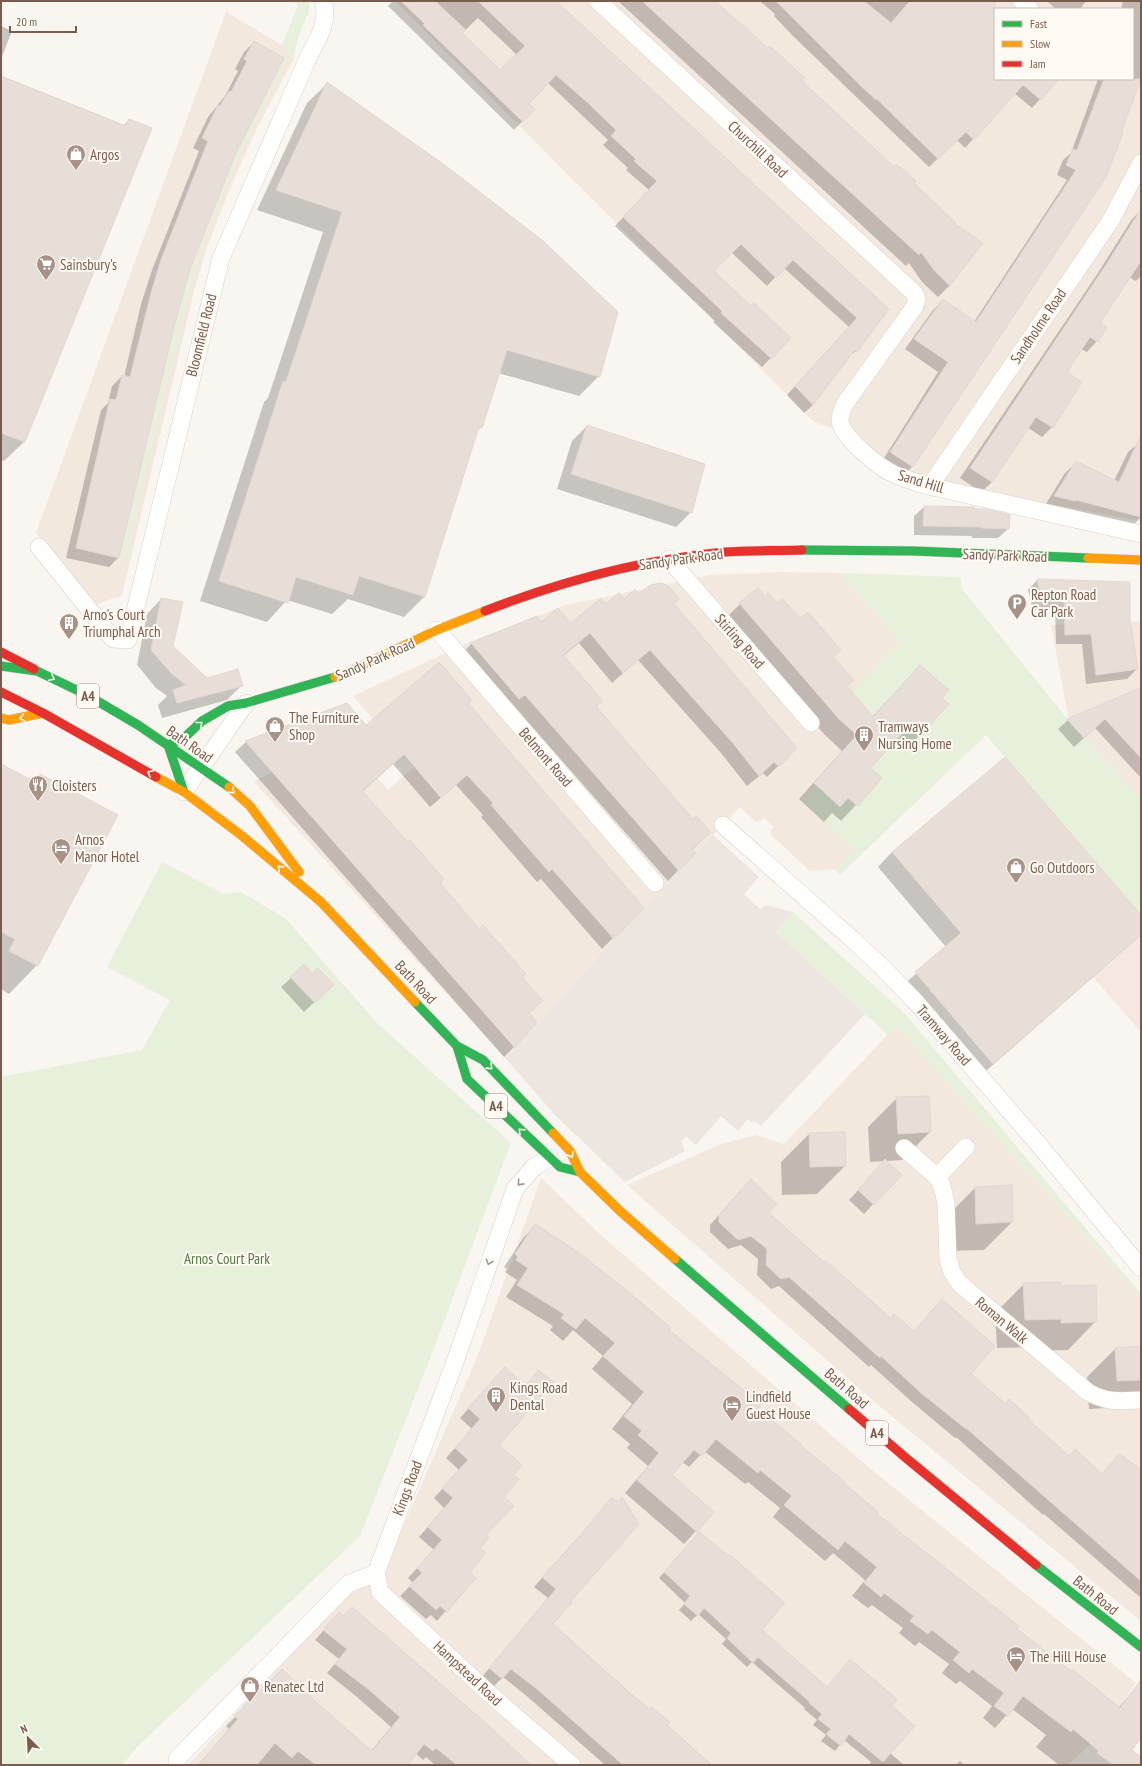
<svg xmlns="http://www.w3.org/2000/svg" width="1142" height="1766" font-family="'PT Sans Narrow',sans-serif">
<style>
.residential{fill:#f2e8de;fill-rule:evenodd}
.commercial{fill:#f6e8e1}
.industrial{fill:#ede5e0}
.green{fill:#e7f0db}
.shadow{fill:#0003;fill-rule:evenodd}
.building{fill:#e6ded7;stroke:#e2d8d2}
.lines{fill:none;stroke-linecap:round;stroke-linejoin:round}
.street-casing{stroke:#d7d1cb;stroke-width:18}
.fast-casing{stroke:#d9d2cb;stroke-width:10}
.slow-casing{stroke:#d9d2cb;stroke-width:10}
.jam-casing{stroke:#d9d2cb;stroke-width:10}
.street{stroke:#fefefd;stroke-width:17}
.fast{stroke:#30b455;stroke-width:9}
.slow{stroke:#ff9f0a;stroke-width:9}
.jam{stroke:#e5322d;stroke-width:9}
.oneway{stroke:#fffaf3}
.oneway2{stroke:#a8958b}
.labels{text-anchor:middle;dominant-baseline:central;stroke-width:4;stroke-linejoin:round;paint-order:stroke}
.shield{fill:#fffaf3;stroke:#a28b7f;stroke-width:1}
.shield-label{font-size:14px;font-weight:bold;fill:#7a5c4d}
.street-label{font-size:15px;fill:#7a5c4d;stroke:#fffaf3}
.poi-label{font-size:15px;fill:#7a5c4d;stroke:#fffaf3;text-anchor:start}
.park-label{font-size:15px;fill:#537a41;stroke:#fffaf3}
</style>
<rect width="100%" height="100%" fill="#f9f5f0"/>
<path class="residential" d="M395,1H1141V521L914,479L876,459L850,434L814,422ZM995,9H1133V79H995Z
M226,12L282,45L294,58L257,128L228,193L206,250L194,291L122,595L95,605L36,533Z
M780,572L839,573L900,641L995,714L835,869L810,871L771,835V830L774,827L764,818L761,821L756,822L740,807L614,939L506,1059L254,782L340,734L388,790L414,767L353,696L474,640L566,605L710,575Z
M1141,621V800L1069,721L1051,625Z
M896,1026L1141,1299V1621L877,1404L627,1185L721,1144L756,1135L784,1144Z
M541,1178L603,1237L867,1466L1136,1683L1093,1742L1068,1765H188L347,1594L386,1566L478,1355Z"/>
<path class="commercial" d="M1141,935V1032L1093,977Z"/>
<path class="industrial" d="M713,835L759,877L744,894L760,909L766,905L793,912L776,932L865,1014L761,1126L754,1121L752,1123L748,1119L738,1131L721,1116L696,1145L686,1136L681,1142L685,1151L625,1182L556,1116L506,1059L614,939Z"/>
<path class="green" d="M291,1L309,2V11L298,37L294,58L282,45L298,5Z
M284,58L287,59L237,160L200,251L182,317L125,559L119,558L174,327L190,269L235,155Z
M839,573L960,577L962,589L1069,721L1141,800V915L986,735L840,875L835,869L854,850L801,800L816,785L840,807L848,798L858,806L882,778L871,768L909,726L949,704L942,698L948,690L920,665L875,715L870,711L853,731L833,711L900,641Z
M162,862L224,894L241,892L285,918L377,1023L511,1143L434,1348L360,1536L137,1747L122,1765H1V1077L142,1050L170,1000L107,967Z
M793,912L905,1014L1141,1294V1299L896,1026L888,1035L776,932Z"/>
<path class="shadow" d="M393,1H554L888,309L856,351L847,359L813,405L804,413L787,395L849,327L784,268L767,286L731,252L712,271L751,308L790,338L762,367L713,322L715,321L615,226L649,190L626,170L628,168L603,145L608,140L548,83L528,104L534,109L514,130L388,6ZM478,18L517,55L500,72L461,34Z
M618,1H714L894,168L912,183L954,224L981,244L949,286L938,297L922,282L909,263L906,266Z
M760,1H977L995,17V79H1058L1032,108L1014,93L965,148L957,140L929,167L794,37L774,16L775,14Z
M1047,1H1086L1080,9H1056Z
M1123,1H1141V78L1126,115L1105,176L912,467L902,477L881,463L938,372L905,349L933,310L943,300L974,322L1067,180L1057,175L1063,160L1071,153L1098,79H1133V9H1121Z
M1,26L12,31L1,59Z
M254,42L234,154L189,268L173,326L118,558L109,567L66,558L101,410L108,403L112,386L122,376L124,377L141,304L152,270L199,151L193,148L208,117L225,96L238,71L235,69L244,52Z
M1,78L123,126L129,120L151,129L24,442L4,461L1,460Z
M327,84L599,376L579,396L498,373L481,427L477,431L424,597L404,617L348,599L332,614L287,600L267,622L200,601L264,402L268,398L323,232L257,210L307,103Z
M1141,210V276L1136,281L1129,277L1098,323L1106,328L1097,341L1087,352L1081,349L1066,372L1052,427L1042,437L1028,428L992,482L981,492L960,478L1096,276L1132,219Z
M587,426L691,512L676,527L557,489L572,441Z
M1141,441V517L1131,527L1044,507L1065,473L1076,463L1114,481L1128,452Z
M924,507L972,510L1008,529L998,538H972V536L914,535V516Z
M1037,580L1129,620L1137,669L1127,679L1086,684L1082,644H1056L1055,610H1033L1028,590Z
M639,595L673,604L796,748L767,777L763,773L747,786L721,753L638,660L612,683L579,643L563,656L601,701L595,707L693,820L710,832L692,850L695,853L668,881L513,705L508,710L461,655L471,644L536,618L541,623L571,625L606,606Z
M765,597L832,657L846,686L872,717L920,666L940,698L920,735L904,751L894,741L870,768L881,778L841,821L832,813L824,822L799,799L842,751L824,734L724,620L740,604Z
M161,599L172,647L207,679L242,685L227,700L162,718L158,705L167,696L156,688L137,665L147,614Z
M1135,690L1141,697V778L1095,728L1074,747L1058,729L1068,720Z
M467,703L643,908L602,949L541,879L537,882L481,817L483,815L456,785L430,807L393,764L362,792L438,883L521,977L529,1013L514,1047L504,1057L235,752L246,742L346,704L366,726Z
M1,765L33,782L40,775L37,965L9,994L1,989Z
M892,852L1141,917V935L978,1078L901,987L946,947L878,867Z
M291,978L322,995L304,1012L281,987Z
M897,1098L930,1132L902,1160L886,1161L873,1204L864,1214L849,1200L885,1161L870,1162L868,1127Z
M809,1134L845,1166L817,1194L782,1195L781,1162Z
M975,1188L1012,1222L984,1250L948,1251L947,1216Z
M741,1190L824,1264L891,1319L913,1332L933,1310L969,1374L1005,1405L1026,1419L1068,1457L1101,1475L1120,1455L1141,1470V1598L1044,1514L1043,1515L956,1437L955,1438L912,1402L871,1365L869,1367L779,1286L771,1289L757,1275L758,1259L741,1245L728,1249L710,1232V1225Z
M535,1226L668,1331L843,1483L875,1514L1015,1629L1118,1708L1141,1681V1737L1130,1751L1141,1758V1765H1059L1036,1747L1046,1735L1012,1709L995,1728L983,1718L992,1706L960,1681L956,1684L942,1673L949,1664L919,1642L915,1646L899,1633L903,1628L872,1605L868,1608L852,1596L865,1580L833,1553L825,1561L773,1517L780,1508L748,1482L745,1484L704,1451L689,1467L682,1462L671,1476L713,1512L684,1544L625,1493L648,1466L627,1448L630,1444L612,1429L632,1404L592,1369L603,1356L573,1330L563,1341L550,1330L553,1326L506,1297L517,1280L505,1272L507,1269L504,1267L523,1238Z
M1024,1284L1059,1287L1096,1321L1068,1350L1033,1351V1347L997,1348L995,1313Z
M1141,1347V1390L1124,1407L1089,1409L1087,1377L1115,1349Z
M539,1371L498,1445L513,1475L468,1572L474,1578L437,1621L431,1615L426,1619L400,1596L413,1583L408,1578L434,1550L419,1537L444,1508L434,1498L459,1470L446,1458L472,1429L460,1418L496,1378L525,1386Z
M612,1499L568,1602L552,1624L712,1765H605L529,1698L503,1677L493,1687L481,1678L548,1598L534,1587Z
M694,1539L760,1630L827,1688L890,1706V1753L904,1765H869L871,1762L844,1740L835,1751L821,1741L826,1735L813,1725L817,1720L804,1709L805,1708L752,1662L747,1667L722,1644L726,1639L698,1614L691,1621L679,1610L685,1603L659,1578Z
M330,1623L530,1765H435L426,1757L423,1760L415,1753L405,1765H198L229,1729L226,1726L282,1671L317,1704L371,1751L391,1727L357,1697L327,1673L339,1659L315,1640Z
M960,1761L964,1765H956Z"/>
<path class="building" d="M401,1H435L466,30L462,33L500,70L525,46L478,1H556L889,309L857,352L855,350L813,405L795,386L857,318L793,260L776,278L741,244L714,271L751,306L754,303L791,338L772,359L721,313L722,311L623,217L657,181L634,161L636,159L611,136L616,130L588,103L556,75L529,104L535,109L523,122L423,25L425,24Z
M642,1H715L768,48L770,46L805,78L802,81L894,167L896,164L916,181L914,183L956,223L955,224L983,243L950,286L934,270L921,252L919,255Z
M776,1H864L891,23L910,1H995V79H1059L1041,100L1023,85L974,140L966,132L938,159L877,99L876,100L861,86Z
M254,41L284,58L235,155L190,269L174,327L119,558L76,548L110,399L116,400L122,375L130,377L151,293L161,260L208,141L202,138L218,105L220,106L229,91L231,92L247,61L244,59Z
M1,76L126,126L129,119L152,128L25,442L1,433Z
M1104,79H1141L1121,132L1123,133L1106,177L913,467L890,452L948,362L914,339L943,299L976,322L1076,170L1066,165L1073,149L1077,150Z
M327,82L446,166L542,240L618,312L600,377L507,350L482,428L479,427L425,597L359,576L353,595L296,577L288,603L219,581L283,381L286,382L342,212L276,190Z
M1141,209V261L1100,323L1107,327L1098,342L1090,337L1067,372L1082,382L1053,428L1036,417L992,482L970,468L1106,265Z
M587,425L705,464L692,513L571,474Z
M1141,435V517L1076,500L1075,501L1054,496L1076,461L1119,482Z
M924,506L975,507L974,509H986L1010,515L1009,529L982,528V527L923,526Z
M1037,579L1130,582V620L1138,669L1096,675L1091,634L1065,635L1064,601H1042Z
M661,583L669,586L679,599L674,604L797,748L779,767L774,762L759,776L732,742L650,650L623,673L590,633L563,655L603,701L596,706L680,804L693,819L696,816L711,832L692,849L696,853L679,871L525,695L519,699L471,643L537,616L541,622L558,608L571,623L601,598L606,604L619,593L624,599L635,589L639,594L650,585Z
M758,588L765,596L768,593L777,603L782,599L800,618L808,612L841,650L833,657L854,680L847,686L873,717L920,665L949,690L942,698L949,704L920,736L909,726L871,768L882,778L858,806L848,798L840,807L814,783L857,735L839,719L739,603Z
M161,598L183,602L173,646L207,678L238,669L243,686L177,703L173,690L186,685L171,673L151,650Z
M439,662L472,700L468,703L644,908L614,939L552,869L549,872L491,805L493,803L467,775L441,798L404,754L362,791L408,842L410,840L444,879L440,883L479,929L483,925L526,974L522,977L543,1001L529,1013L537,1022L515,1048L245,741L347,703L366,725Z
M1140,688L1141,758L1105,719L1084,738L1067,719Z
M1005,757L1141,915V935L993,1064L915,972L961,933L892,852Z
M1,764L35,782L40,774L118,815L38,966L9,951L15,939L1,932Z
M304,964L312,973L318,968L334,985L315,1003L290,977Z
M929,1096L931,1132L898,1134L896,1097Z
M845,1132L846,1166L810,1167L809,1133Z
M885,1159L902,1175L874,1205L858,1190Z
M751,1179L777,1204L769,1213L824,1262L826,1261L891,1318L894,1314L914,1331L942,1299L995,1346L971,1374L1006,1404L1009,1399L1029,1417L1028,1419L1069,1456L1075,1449L1102,1474L1119,1454L1141,1469V1581L966,1428V1429L921,1393L881,1356L880,1358L789,1277L781,1279L766,1265L767,1249L751,1236L738,1240L719,1222V1215Z
M1012,1185L1013,1222L976,1224L975,1187Z
M535,1224L578,1252L630,1293L671,1328L669,1330L761,1404L758,1409L801,1444L800,1445L845,1482L844,1483L878,1512L877,1514L1019,1626L1017,1629L1071,1671L1072,1669L1120,1708L1141,1680V1738L1132,1750L1141,1757V1765H1114L1097,1753L1099,1751L1073,1729L1071,1732L1023,1696L1008,1716L994,1706L1004,1693L972,1669L969,1673L953,1660L960,1652L932,1630L928,1634L910,1621L914,1616L884,1593L881,1597L864,1583L877,1567L845,1541L838,1550L784,1505L792,1496L760,1470L758,1473L716,1439L702,1456L694,1450L672,1475L714,1512L697,1532L637,1480L659,1453L638,1435L642,1431L624,1416L644,1392L603,1356L615,1343L585,1318L576,1329L561,1318L564,1314L517,1285L528,1268L516,1260L518,1257L515,1254Z
M1060,1282V1286L1096,1285L1097,1322L1061,1323V1319L1025,1320L1023,1283Z
M1141,1346V1380L1117,1381L1115,1348Z
M505,1367L526,1386L538,1370L554,1382L499,1445L522,1465L514,1475L519,1479L504,1497L514,1506L486,1535L489,1538L480,1548L486,1553L470,1572L476,1578L447,1612L440,1606L436,1610L409,1586L422,1573L417,1568L442,1540L428,1527L453,1498L442,1488L468,1460L455,1448L480,1419L468,1408Z
M612,1497L618,1502L622,1497L639,1524L570,1602H572L553,1624L631,1694L650,1709L652,1707L670,1722L667,1725L712,1765H623L537,1689L511,1669L502,1679L489,1668L556,1589L542,1577L571,1546Z
M699,1532L729,1556L730,1555L785,1603L762,1630L827,1687L850,1659L897,1699L892,1706L915,1726L883,1762L849,1734L841,1746L826,1734L831,1729L818,1719L822,1714L809,1703L810,1702L758,1657L753,1663L727,1638L731,1633L704,1608L698,1616L684,1604L690,1596L664,1572Z
M352,1607L488,1725L531,1765H457L436,1748L433,1751L424,1744L408,1765H316L298,1751L292,1758L275,1743L257,1765H198L238,1719L234,1716L282,1669L317,1703L372,1751L400,1717L367,1688L335,1664L347,1649L323,1630L339,1612L343,1616Z"/>
<g class="lines">
<defs>
<path id="street" d="M598,1L913,292L917,298L915,306L844,405C843,409 840,415 840,420C840,436 880,468 894,474C904,479 914,481 924,485L1141,534
M1022,1L1030,9
M930,486L1111,220L1141,163
M39,547L113,639L128,640L221,258L308,58C317,40 330,22 323,1
M669,559L811,723
M437,630L655,883
M184,792L246,703
M723,825L852,939L882,967L914,1000L1040,1146L1141,1268
M904,1148L937,1177L942,1186L946,1203L948,1259L952,1272L959,1283L1088,1392C1107,1403 1120,1401 1141,1400
M937,1177L966,1147
M376,1573L380,1592L493,1697L572,1765
M177,1765V1759L348,1584L376,1573L456,1359L515,1189L534,1167L550,1158"/>
<path id="fast" d="M802,550L914,551L1088,558
M1,666L37,671L87,695L138,725L229,787
M184,792L168,745L184,738L202,721L228,706L246,703L335,677
M415,1002L457,1046L483,1060L553,1133
M457,1046L467,1079L560,1167L580,1172
M675,1259L849,1409
M1036,1565L1141,1647"/>
<path id="slow" d="M1088,558L1141,560
M335,677L344,674L437,630L485,611
M1,718L9,720L43,713
M156,777L184,792L241,835L321,902L415,1002
M229,787L250,806L299,872
M553,1133L570,1151L580,1172L620,1211L675,1259"/>
<path id="jam" d="M485,611C562,581 644,559 726,552C751,550 777,551 802,550
M1,652L34,669
M1,692L43,713L156,777
M849,1409L906,1458L1036,1565"/>
</defs>
<use href="#street" class="street-casing"/>
<use href="#fast" class="fast-casing"/>
<use href="#slow" class="slow-casing"/>
<use href="#jam" class="jam-casing"/>
<use href="#street" class="street"/>
<use href="#fast" class="fast"/>
<use href="#slow" class="slow"/>
<use href="#jam" class="jam"/>
</g>
<defs><path id="oneway-chevron" d="M-2-3.5L2.5 0L-2 3.5" fill="none" stroke-width="1.6" stroke-linecap="round" stroke-linejoin="round"/></defs>
<g class="oneway">
<use href="#oneway-chevron" transform="translate(52 678) rotate(26)"/>
<use href="#oneway-chevron" transform="translate(22 718) rotate(167)"/>
<use href="#oneway-chevron" transform="translate(200 724) rotate(-39)"/>
<use href="#oneway-chevron" transform="translate(150 773) rotate(-153)"/>
<use href="#oneway-chevron" transform="translate(232 791) rotate(41)"/>
<use href="#oneway-chevron" transform="translate(280 868) rotate(-140)"/>
<use href="#oneway-chevron" transform="translate(490 1067) rotate(44)"/>
<use href="#oneway-chevron" transform="translate(521 1131) rotate(-136)"/>
<use href="#oneway-chevron" transform="translate(571 1155) rotate(61)"/>
</g>
<g class="oneway2">
<use href="#oneway-chevron" transform="translate(520 1183) rotate(132)"/>
<use href="#oneway-chevron" transform="translate(489 1262) rotate(109)"/>
</g>
<defs>
<symbol id="shop-pin" viewBox="-11 -11 22 30"><path d="M0 17L-7.5 6A9.5 9.5 0 1 1 7.5 6Z" fill="#a69286" stroke="#fffaf3"/><path d="M-5-2.5h2.3a2.7 3.5 0 0 1 5.4 0H5L5.5 6h-11ZM-1.5-2.5h3a1.5 2.3 0 0 0-3 0Z" fill="#fff"/></symbol>
<symbol id="supermarket-pin" viewBox="-11 -11 22 30"><path d="M0 17L-7.5 6A9.5 9.5 0 1 1 7.5 6Z" fill="#a69286" stroke="#fffaf3"/><path d="M-6-5.5h2.5l.6 2H6L4.5 2H-2.5L-4.4-4H-6ZM-1.5 3.2a1.3 1.3 0 1 0 .1 0ZM3 3.2a1.3 1.3 0 1 0 .1 0Z" fill="#fff"/></symbol>
<symbol id="parking-pin" viewBox="-11 -11 22 30"><path d="M0 17L-7.5 6A9.5 9.5 0 1 1 7.5 6Z" fill="#a69286" stroke="#fffaf3"/><path d="M-3.5-5.5H1a3.5 3.5 0 0 1 0 7H-1V5.5H-3.5ZM-1-3.4V-.6H.8a1.4 1.4 0 0 0 0-2.8Z" fill="#fff"/></symbol>
<symbol id="building-pin" viewBox="-11 -11 22 30"><path d="M0 17L-7.5 6A9.5 9.5 0 1 1 7.5 6Z" fill="#a69286" stroke="#fffaf3"/><path d="M-4-6H4V6H1V3H-1V6H-4ZM-2.5-4.3h1.7v1.8h-1.7ZM.8-4.3h1.7v1.8H.8ZM-2.5-1h1.7V.8h-1.7ZM.8-1h1.7V.8H.8Z" fill="#fff"/></symbol>
<symbol id="restaurant-pin" viewBox="-11 -11 22 30"><path d="M0 17L-7.5 6A9.5 9.5 0 1 1 7.5 6Z" fill="#a69286" stroke="#fffaf3"/><path d="M-5-6h1v4h1v-4h1v4h1v-4h1v5L-1.5 .5V6h-2V.5L-5-1ZM5-6V6H3V1.5H1.5Q1.5-4 5-6Z" fill="#fff"/></symbol>
<symbol id="hotel-pin" viewBox="-11 -11 22 30"><path d="M0 17L-7.5 6A9.5 9.5 0 1 1 7.5 6Z" fill="#a69286" stroke="#fffaf3"/><path d="M-6-4.5h1.5V1H6V5H4.5V3h-9V5H-6ZM-4 0a1.8 1.8 0 1 1 3.6 0ZM.5 0V-2.5h3Q6-2.5 6 0Z" fill="#fff"/></symbol>
</defs>
<g fill-rule="evenodd">
<use href="#shop-pin" x="65" y="143" width="22" height="30"/>
<use href="#supermarket-pin" x="35" y="253" width="22" height="30"/>
<use href="#parking-pin" x="1006" y="592" width="22" height="30"/>
<use href="#building-pin" x="58" y="612" width="22" height="30"/>
<use href="#shop-pin" x="264" y="715" width="22" height="30"/>
<use href="#building-pin" x="853" y="724" width="22" height="30"/>
<use href="#restaurant-pin" x="27" y="774" width="22" height="30"/>
<use href="#hotel-pin" x="50" y="837" width="22" height="30"/>
<use href="#shop-pin" x="1005" y="856" width="22" height="30"/>
<use href="#building-pin" x="485" y="1385" width="22" height="30"/>
<use href="#hotel-pin" x="721" y="1394" width="22" height="30"/>
<use href="#hotel-pin" x="1005" y="1645" width="22" height="30"/>
<use href="#shop-pin" x="239" y="1675" width="22" height="30"/>
</g>
<g class="labels">
<g class="shield">
<rect x="77" y="684" width="22" height="24" rx="3"/>
<rect x="485" y="1094" width="22" height="24" rx="3"/>
<rect x="866" y="1421" width="22" height="24" rx="3"/>
</g>
<g class="shield-label">
<text x="88" y="696">A4</text>
<text x="496" y="1106">A4</text>
<text x="877" y="1433">A4</text>
</g>
<g class="street-label">
<text transform="translate(758 149) rotate(43)">Churchill Road</text>
<text transform="translate(1038 326) rotate(-56)">Sandholme Road</text>
<text transform="translate(201 335) rotate(-76)">Bloomfield Road</text>
<text transform="translate(921 481) rotate(17)">Sand Hill</text>
<text transform="translate(1005 555) rotate(2)">Sandy Park Road</text>
<text transform="translate(681 559) rotate(-8)">Sandy Park Road</text>
<text transform="translate(740 641) rotate(49)">Stirling Road</text>
<text transform="translate(375 659) rotate(-24)">Sandy Park Road</text>
<text transform="translate(190 744) rotate(35)">Bath Road</text>
<text transform="translate(546 757) rotate(49)">Belmont Road</text>
<text transform="translate(416 982) rotate(47)">Bath Road</text>
<text transform="translate(944 1035) rotate(49)">Tramway Road</text>
<text transform="translate(1002 1320) rotate(40)">Roman Walk</text>
<text transform="translate(847 1388) rotate(41)">Bath Road</text>
<text transform="translate(407 1488) rotate(-69)">Kings Road</text>
<text transform="translate(1096 1595) rotate(39)">Bath Road</text>
<text transform="translate(468 1673) rotate(43)">Hampstead Road</text>
</g>
<g class="poi-label">
<text x="90" y="154">Argos</text>
<text x="60" y="264">Sainsbury's</text>
<text x="1031" y="594">Repton Road<tspan x="1031" dy="17">Car Park</tspan></text>
<text x="83" y="614">Arno's Court<tspan x="83" dy="17">Triumphal Arch</tspan></text>
<text x="289" y="717">The Furniture<tspan x="289" dy="17">Shop</tspan></text>
<text x="878" y="726">Tramways<tspan x="878" dy="17">Nursing Home</tspan></text>
<text x="52" y="785">Cloisters</text>
<text x="75" y="839">Arnos<tspan x="75" dy="17">Manor Hotel</tspan></text>
<text x="1030" y="867">Go Outdoors</text>
<text x="510" y="1387">Kings Road<tspan x="510" dy="17">Dental</tspan></text>
<text x="746" y="1396">Lindfield<tspan x="746" dy="17">Guest House</tspan></text>
<text x="1030" y="1656">The Hill House</text>
<text x="264" y="1686">Renatec Ltd</text>
</g>
<g class="park-label">
<text x="227" y="1258">Arnos Court Park</text>
</g>
</g>
<rect width="1142" height="1766" fill="none" stroke="#7a5c4d" stroke-width="4"/>
<rect x="994" y="8" width="140" height="72" fill="#fffaf3" stroke="#cabbb1"/>
<rect x="1002" y="21" width="20" height="6" fill="#30b455" stroke="#cabbb1"/>
<text x="1030" y="28" font-size="12" fill="#7a5c4d">Fast</text>
<rect x="1002" y="41" width="20" height="6" fill="#ff9f0a" stroke="#cabbb1"/>
<text x="1030" y="48" font-size="12" fill="#7a5c4d">Slow</text>
<rect x="1002" y="61" width="20" height="6" fill="#e5322d" stroke="#cabbb1"/>
<text x="1030" y="68" font-size="12" fill="#7a5c4d">Jam</text>
<g transform="translate(28 1738) rotate(336)" stroke="#fffaf3" stroke-width="3" paint-order="stroke">
<path d="M0-3L7 15L0 10L-7 15Z" fill="#7a5c4d"/>
<text y="-6" font-size="11" font-weight="bold" text-anchor="middle" fill="#7a5c4d">N</text>
</g>
<path d="M10 26v6h66v-6" fill="none" stroke="#7a5c4d" stroke-width="2"/>
<text x="16" y="26" font-size="12" fill="#7a5c4d" stroke="#fffaf3" stroke-width="3" paint-order="stroke">20 m</text>
</svg>
